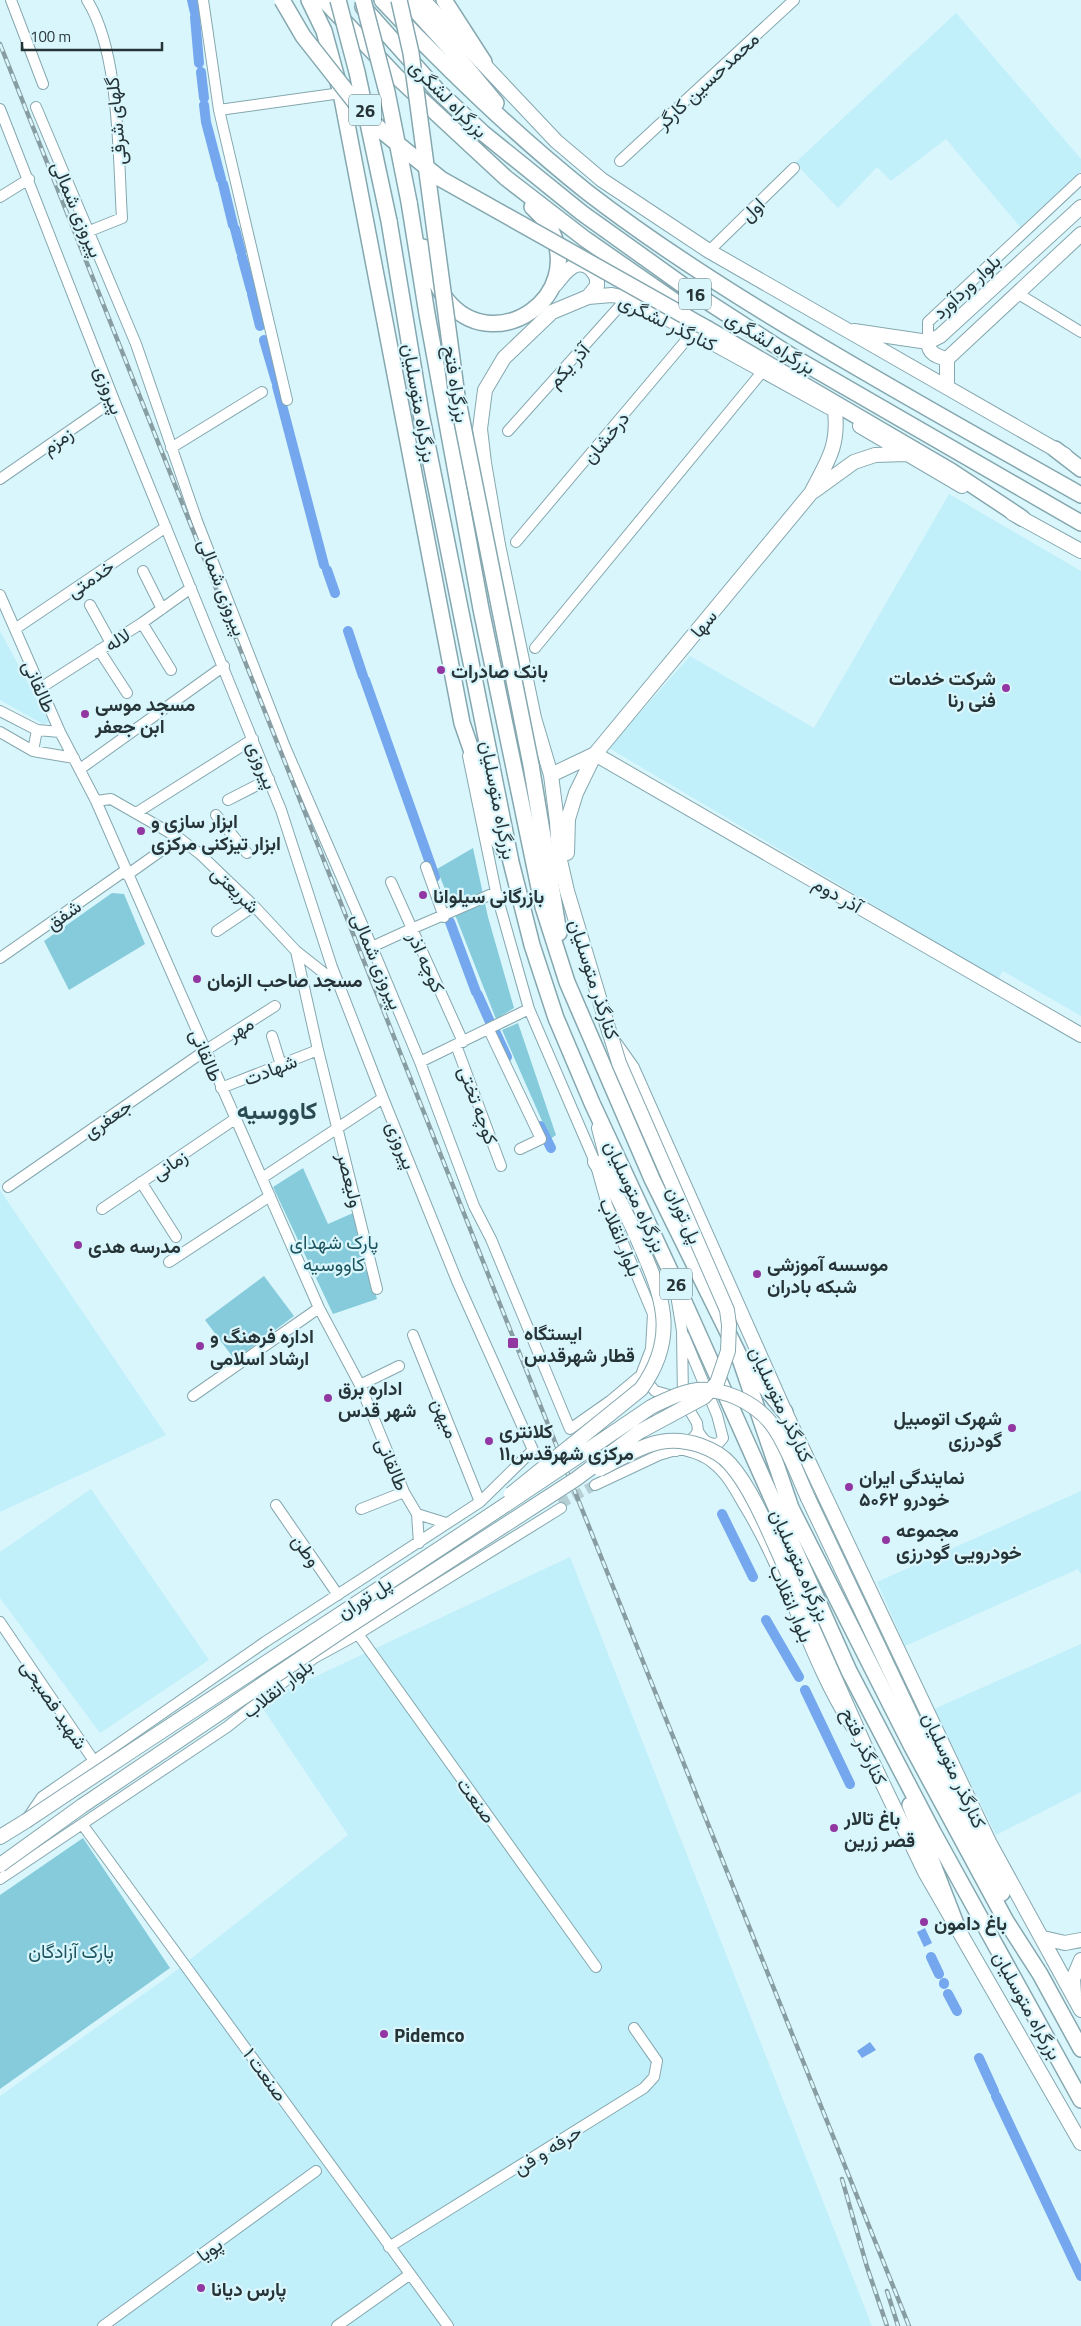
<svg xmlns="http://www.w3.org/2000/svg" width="1081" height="2326" font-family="'Titillium Web',Vazirmatn,sans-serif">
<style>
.built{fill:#c1effa}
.green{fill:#86cbdb}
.water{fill:#74a7ee}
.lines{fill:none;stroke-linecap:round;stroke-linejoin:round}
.canal{stroke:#74a7ee;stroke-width:10}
.minor-tunnel{stroke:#b5cfd5;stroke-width:10;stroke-dasharray:10 5;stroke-linecap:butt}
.minor-casing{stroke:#85a7af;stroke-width:12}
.major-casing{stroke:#85a7af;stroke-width:16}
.highway-casing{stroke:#85a7af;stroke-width:18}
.minor{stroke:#fff;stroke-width:10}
.major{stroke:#fff;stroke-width:14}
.highway{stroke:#fff;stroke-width:15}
.rail-casing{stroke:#879da2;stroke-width:4.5}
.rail{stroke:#d9f6fc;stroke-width:2.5;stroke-dasharray:8;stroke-linecap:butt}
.major-bridge-casing{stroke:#85a7af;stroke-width:16;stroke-linecap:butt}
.highway-bridge-casing{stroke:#85a7af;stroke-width:18;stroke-linecap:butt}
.major-bridge{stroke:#fff;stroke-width:14}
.highway-bridge{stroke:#fff;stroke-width:15}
.poi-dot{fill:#9237a2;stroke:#d9f6fc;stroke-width:2}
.labels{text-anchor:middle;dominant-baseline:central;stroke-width:4.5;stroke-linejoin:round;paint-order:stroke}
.shield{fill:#d9f6fc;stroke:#5c6e72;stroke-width:1}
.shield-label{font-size:18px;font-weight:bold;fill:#263437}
.street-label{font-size:19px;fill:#263437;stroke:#d9f6fc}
.poi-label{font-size:19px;font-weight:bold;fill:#263437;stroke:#d9f6fc;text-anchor:start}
.park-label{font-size:19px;fill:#1e545f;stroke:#d9f6fc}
.district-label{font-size:24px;font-weight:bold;fill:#2a4a51;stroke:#d9f6fc}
</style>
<rect width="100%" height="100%" fill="#d9f6fc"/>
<path class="built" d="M956,13L1081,159V171L1020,227L946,139L891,181L877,167L838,208L795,163Z
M949,494L1081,571V1016L1003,971L998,979L609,748L690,656L814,728Z
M0,631L49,722L43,724L0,700Z
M0,1190L166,1435L0,1512Z
M91,1489L209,1660L100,1733L0,1598V1552Z
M1081,1491V1574L1078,1569L905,1646L877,1582Z
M570,1557L872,2326H0V2096L169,1976L348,1835L259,1703Z
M1081,1644V1792L996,1835L934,1709Z"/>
<path class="green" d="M473,848L488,917L514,1008L496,1019L437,869Z
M112,893L124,894L145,944L69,990L44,941Z
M518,1023L556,1135L550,1139L502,1030Z
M303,1168L328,1224L353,1213L377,1299L333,1314L273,1187Z
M264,1276L294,1316L235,1360L205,1320Z
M83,1838L170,1968L0,2089V1895Z"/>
<path class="water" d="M925,1928L932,1943L924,1947L917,1932Z
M870,2042L876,2050L862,2058L857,2051Z"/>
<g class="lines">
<path class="canal" d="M192,0L195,13
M195,17L199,63
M201,72L204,98
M204,105L206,122L221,179
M223,184L233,225
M235,229L241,252
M242,257L251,290
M252,294L260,326
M264,340L276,381
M277,386L324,565
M327,570L335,593
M348,631L363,676
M365,680L435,877
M450,922L476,992
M478,995L490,1022
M495,1031L507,1057
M540,1126L551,1148
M722,1514L753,1577
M766,1620L799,1677
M805,1690L850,1784
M931,1957L939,1974
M944,1983V1984
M948,1994L957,2011
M979,2058L994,2091
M996,2096L1081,2276"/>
<path class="minor-tunnel" d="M560,1504L595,1485"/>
<defs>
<path id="minor" d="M11,0L43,84
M87,0C120,52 118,156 122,218L87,232
M203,0L219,110L287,400
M36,107L136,344L197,521L285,747L372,947L420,1062L474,1206L491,1239L570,1429L610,1401L641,1375
M0,109L114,400L281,810L332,967L383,1098L457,1281L533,1450L480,1502L265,1642L42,1797L29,1816
M219,110L341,93
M620,161L794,0
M0,197L29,179
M709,251L794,168
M1017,293L1081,332
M928,342V322L1081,179
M508,431L627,298
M171,448L262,392
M0,479L114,400
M516,542L693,332
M143,571L162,609
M0,595L60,732L96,801L319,1308L360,1385L404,1492L417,1514L419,1543
M90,605L111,643
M142,623L171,670
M15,629L166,527
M535,648L762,372
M99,650L127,693
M42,687L142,623L191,588
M0,711L37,730L60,732
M0,732L33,751L74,758
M33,751L37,730
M468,756L496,892L529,1009L595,1162L607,1205L653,1314L651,1349L641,1375L655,1391L683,1399L697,1423L698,1431L694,1437L679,1449L659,1455L595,1485
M80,769L224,666
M228,800L269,779
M96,801L111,799L179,838L200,854L254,906L296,951L339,985
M136,813L253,739
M216,815L247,853
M426,867L444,917
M127,875L179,838
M391,882L463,1042
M217,931L254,906
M372,947C413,927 455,911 496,892
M296,951L318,1050L377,1289
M0,958L126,870
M489,1030L541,1139L520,1149
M272,1036L281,1065
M456,1045L501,1166
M420,1062L529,1009
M221,1088L318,1050
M262,1178L383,1098
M141,1182L176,1237
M8,1187L206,1050L275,1006
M102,1209L235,1119
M169,1262L270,1196
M413,1335L480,1502
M684,1336L717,1415L723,1438L718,1444C707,1444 703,1440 698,1431
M360,1385L399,1366
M193,1396L319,1308
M642,1419L683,1399L682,1331L676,1295
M676,1451L679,1449C692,1452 704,1455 714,1464C728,1475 736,1492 745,1507C788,1577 807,1659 851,1727
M276,1505L338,1595
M361,1509L404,1492
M417,1514L446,1523
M0,1622L94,1761
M358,1634L596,1967
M82,1824L448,2326
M0,1879L227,1727L314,1658L358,1634L561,1508
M389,2247L644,2088L654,2077L657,2061L634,2028
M103,2326L316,2171
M337,2326L409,2275"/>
<path id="major" d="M423,0L556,141L602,180L709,251L1065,455
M555,285C564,274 575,257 590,268C593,271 595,273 597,278V286L588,297
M854,331L928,342
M928,342L940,336L1081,207
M928,342C929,354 936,356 947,359
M947,359L1081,234
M947,386V359
M829,407L693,332L627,298L612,295L588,297L552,312L504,358L485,390L480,429L484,463L498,545L534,718L551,775L557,822L559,856L567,891L609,1031L612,1040L632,1068L785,1412L989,1842L1081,2010
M860,426L962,486
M814,491L854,462L875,455L906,454
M1012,513L1081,551
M595,754L1081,1035
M551,775L595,754
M567,853L568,819L576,793L595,754L811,493C827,462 839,447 835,411
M599,1128L616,1194
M595,1162L616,1194L632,1226
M808,1498L929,1753
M791,1580L868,1753L925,1872L1081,2143
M0,1837L26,1821
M1043,1938L1065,1943L1081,1940
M1074,1994L1073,1979L1081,1960"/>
<path id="highway" d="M309,0L324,31L341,93L462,723L482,781L494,835L506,853
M324,0L395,75L506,178L585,239L680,305L693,332
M382,0C446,68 513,133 587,192C657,246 731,293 807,338C897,392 989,443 1081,495
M406,0L457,56L496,103
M444,0L484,62
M363,7L438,91L483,133L582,213L691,291L790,355L1081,523
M409,202L427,314L481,609L543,907L567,982L652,1179L738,1353L791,1508L912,1747L1006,1921L1040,1974L1081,2049
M389,221L421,413L511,862L532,945L556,1018L592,1103L673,1277L849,1671L933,1832L1081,2100
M423,247C430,267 436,289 451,305C498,354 584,298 551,230C547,221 539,214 532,207
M708,329L951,471L1022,518
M1055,449L1081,469
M531,765L559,933
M745,1362L785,1412
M929,1753L1002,1893
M910,1805L956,1924"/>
</defs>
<use href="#minor" class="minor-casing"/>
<use href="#major" class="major-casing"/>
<use href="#highway" class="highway-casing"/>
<use href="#minor" class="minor"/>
<use href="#major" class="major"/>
<use href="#highway" class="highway"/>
<defs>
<path id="rail" d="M0,44L511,1332L909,2326
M842,2179L867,2267L887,2326
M887,2291L898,2326"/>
</defs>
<use href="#rail" class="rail-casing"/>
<use href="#rail" class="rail"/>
<defs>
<path id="major-bridge" d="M600,1469C620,1459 644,1443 667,1441C688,1439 716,1448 730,1464C755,1492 774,1545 791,1580
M511,1494L641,1389C684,1330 657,1285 632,1226
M26,1821C234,1682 445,1548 651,1407C664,1401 676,1394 691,1391C719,1385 756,1402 773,1426C788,1447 797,1474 808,1498
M0,1865L82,1806L343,1630L576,1479L639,1432L704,1397L717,1383L728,1351L729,1325L727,1310L619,1063L612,1040"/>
<path id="highway-bridge" d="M282,0L303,36L362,111L383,132L441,179L708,329
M338,0L357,72L389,221
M363,0L387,92L409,202
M399,0L411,53L457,396L531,765"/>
</defs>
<use href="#major-bridge" class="major-bridge-casing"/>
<use href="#highway-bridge" class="highway-bridge-casing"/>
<use href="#major-bridge" class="major-bridge"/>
<use href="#highway-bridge" class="highway-bridge"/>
</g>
<g class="poi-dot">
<circle cx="441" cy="670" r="5"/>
<circle cx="1006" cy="688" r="5"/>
<circle cx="85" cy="714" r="5"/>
<circle cx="141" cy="831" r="5"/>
<circle cx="423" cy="895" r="5"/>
<circle cx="197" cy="979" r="5"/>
<circle cx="78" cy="1245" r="5"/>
<circle cx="757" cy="1274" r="5"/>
<rect x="507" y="1337" width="12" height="12" rx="2.5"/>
<circle cx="200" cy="1346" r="5"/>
<circle cx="328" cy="1398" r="5"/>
<circle cx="1012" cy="1428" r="5"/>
<circle cx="489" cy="1441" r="5"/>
<circle cx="849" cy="1487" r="5"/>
<circle cx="886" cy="1540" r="5"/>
<circle cx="834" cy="1828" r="5"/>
<circle cx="924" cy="1922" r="5"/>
<circle cx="384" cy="2034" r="5"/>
<circle cx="201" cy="2288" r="5"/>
</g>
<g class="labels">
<g class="shield">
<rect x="349" y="94.5" width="32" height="31" rx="4"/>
<rect x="679" y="278.5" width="32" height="31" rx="4"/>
<rect x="660" y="1268.5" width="32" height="31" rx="4"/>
</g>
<g class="shield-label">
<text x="365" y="110">26</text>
<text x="695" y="294">16</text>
<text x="676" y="1284">26</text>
</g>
<g class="street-label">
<text transform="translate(707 80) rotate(-43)">محمدحسین کارگر</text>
<text transform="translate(449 98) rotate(45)">بزرگراه لشگری</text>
<text transform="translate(115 121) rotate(-95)">گلهای شرقی</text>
<text transform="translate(78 209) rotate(67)">پیروزی شمالی</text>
<text transform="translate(752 209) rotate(-44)">اول</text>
<text transform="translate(966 286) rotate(-43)">بلوار وردآورد</text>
<text transform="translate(668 322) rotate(26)">کنارگذر لشگری</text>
<text transform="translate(771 342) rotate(32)">بزرگراه لشگری</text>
<text transform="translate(568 365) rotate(-48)">آذر یکم</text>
<text transform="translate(457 384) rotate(81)">بزرگراه فتح</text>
<text transform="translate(110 390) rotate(69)">پیروزی</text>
<text transform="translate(420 403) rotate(80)">بزرگراه متوسلیان</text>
<text transform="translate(605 437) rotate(-50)">درخشان</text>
<text transform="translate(57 440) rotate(-35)">زمزم</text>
<text transform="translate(90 578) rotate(-34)">خدمتی</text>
<text transform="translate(223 587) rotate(69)">پیروزی شمالی</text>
<text transform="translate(703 623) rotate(-50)">سها</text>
<text transform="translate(117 639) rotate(-32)">لاله</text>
<text transform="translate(40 686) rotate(66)">طالقانی</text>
<text transform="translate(263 765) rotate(68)">پیروزی</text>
<text transform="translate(499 800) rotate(79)">بزرگراه متوسلیان</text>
<text transform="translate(236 889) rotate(44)">شریعتی</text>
<text transform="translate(838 894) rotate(30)">آذر دوم</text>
<text transform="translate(63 914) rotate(-35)">شفق</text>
<text transform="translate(378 961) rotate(67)">پیروزی شمالی</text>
<text transform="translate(427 962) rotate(66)">کوچه اذر</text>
<text transform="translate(595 979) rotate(72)">کنارگذر متوسلیان</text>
<text transform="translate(240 1028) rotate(-32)">مهر</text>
<text transform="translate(207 1055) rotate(67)">طالقانی</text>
<text transform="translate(270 1069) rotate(-21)">شهادت</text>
<text transform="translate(479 1105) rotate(70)">کوچه تختی</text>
<text transform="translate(107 1118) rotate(-35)">جعفری</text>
<text transform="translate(402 1145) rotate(68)">پیروزی</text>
<text transform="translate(169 1164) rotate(-34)">زمانی</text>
<text transform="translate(351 1180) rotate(76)">ولیعصر</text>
<text transform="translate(636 1196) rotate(65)">بزرگراه متوسلیان</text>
<text transform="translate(685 1215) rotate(66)">پل توران</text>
<text transform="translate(621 1237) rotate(68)">بلوار انقلاب</text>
<text transform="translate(782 1404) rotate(65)">کنارگذر متوسلیان</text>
<text transform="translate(446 1418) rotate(68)">میهن</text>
<text transform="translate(393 1464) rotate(67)">طالقانی</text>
<text transform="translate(307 1550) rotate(55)">وطن</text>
<text transform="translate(801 1565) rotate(66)">بزرگراه متوسلیان</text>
<text transform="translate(364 1597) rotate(-33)">پل توران</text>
<text transform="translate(792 1603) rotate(67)">بلوار انقلاب</text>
<text transform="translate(277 1688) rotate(-38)">بلوار انقلاب</text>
<text transform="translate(55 1704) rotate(56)">شهید فصیحی</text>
<text transform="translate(865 1746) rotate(65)">کنارگذر فتح</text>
<text transform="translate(955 1770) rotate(65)">کنارگذر متوسلیان</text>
<text transform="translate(477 1800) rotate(54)">صنعت</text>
<text transform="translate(1028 2005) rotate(61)">بزرگراه متوسلیان</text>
<text transform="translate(266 2074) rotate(54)">صنعت ۱</text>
<text transform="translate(547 2149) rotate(-32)">حرفه و فن</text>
<text transform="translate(209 2249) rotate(-36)">پویا</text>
</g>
<g class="poi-label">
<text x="451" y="670">بانک صادرات</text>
<text x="996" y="677" text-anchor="end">شرکت خدمات<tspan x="996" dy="22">فنی رنا</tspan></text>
<text x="95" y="703">مسجد موسی<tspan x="95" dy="22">ابن جعفر</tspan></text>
<text x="151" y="820">ابزار سازی و<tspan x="151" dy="22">ابزار تیزکنی مرکزی</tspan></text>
<text x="433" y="895">بازرگانی سیلوانا</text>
<text x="207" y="979">مسجد صاحب الزمان</text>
<text x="88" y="1245">مدرسه هدی</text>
<text x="767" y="1263">موسسه آموزشی<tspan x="767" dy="22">شبکه بادران</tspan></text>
<text x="524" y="1332">ایستگاه<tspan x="524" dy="22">قطار شهرقدس</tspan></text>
<text x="210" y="1335">اداره فرهنگ و<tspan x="210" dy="22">ارشاد اسلامی</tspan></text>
<text x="338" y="1387">اداره برق<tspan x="338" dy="22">شهر قدس</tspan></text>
<text x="1002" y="1417" text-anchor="end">شهرک اتومبیل<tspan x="1002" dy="22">گودرزی</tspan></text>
<text x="499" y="1430">کلانتری<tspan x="499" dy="22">۱۱مرکزی شهرقدس</tspan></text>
<text x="859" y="1476">نمایندگی ایران<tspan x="859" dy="22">خودرو ۵۰۶۲</tspan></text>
<text x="896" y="1529">مجموعه<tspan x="896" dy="22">خودرویی گودرزی</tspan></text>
<text x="844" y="1817">باغ تالار<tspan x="844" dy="22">قصر زرین</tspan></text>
<text x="934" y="1922">باغ دامون</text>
<text x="394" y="2034">Pidemco</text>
<text x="211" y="2288">پارس دیانا</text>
</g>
<g class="park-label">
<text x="334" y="1241">پارک شهدای<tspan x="334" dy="22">کاووسیه</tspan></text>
<text x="71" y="1950">پارک آزادگان</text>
</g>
<g class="district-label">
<text x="277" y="1110">کاووسیه</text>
</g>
</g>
<path d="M22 42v8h140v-8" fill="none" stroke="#263437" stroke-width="2.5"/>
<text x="30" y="42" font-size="15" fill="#263437" stroke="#d9f6fc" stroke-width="4" paint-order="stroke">100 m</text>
</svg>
